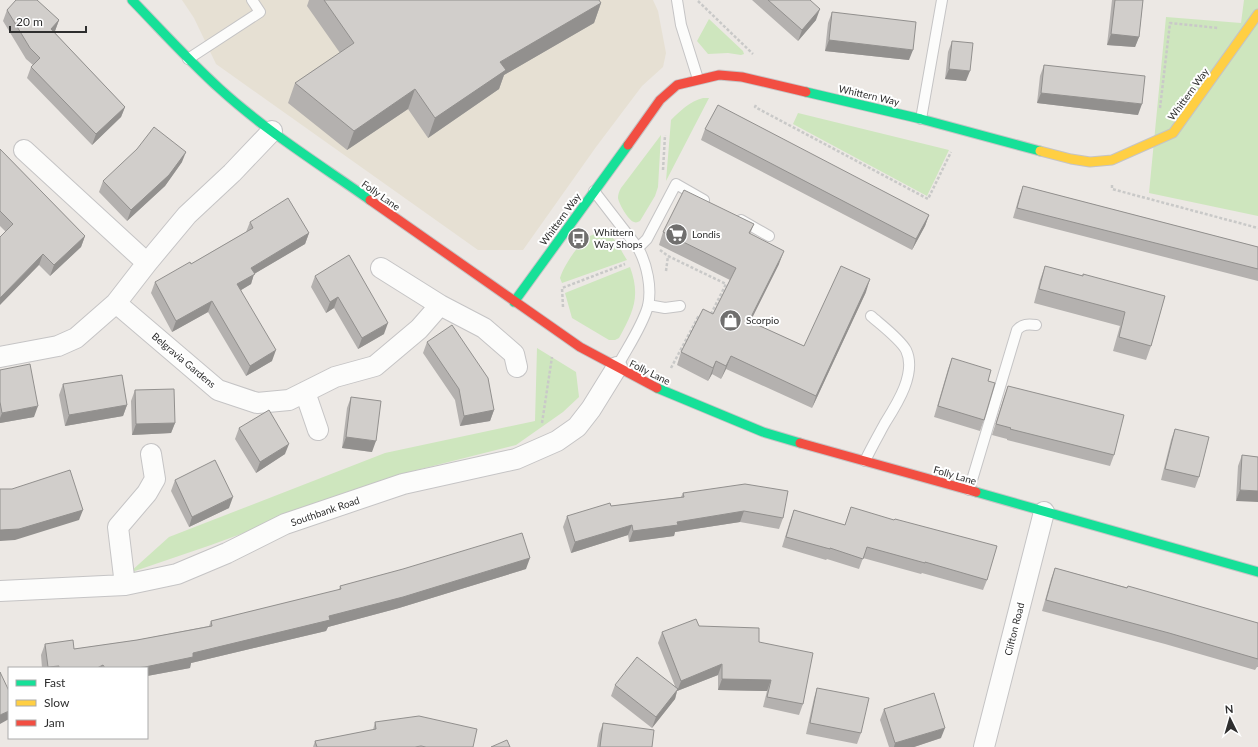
<svg xmlns="http://www.w3.org/2000/svg" width="1258" height="747" font-family="Lato,sans-serif">
<style>
.education{fill:#e6e0d3}
.green{fill:#cee6be}
.lines{fill:none;stroke-linecap:round;stroke-linejoin:round}
.lane-casing{stroke:#c5c4c5;stroke-width:12}
.street-casing{stroke:#c5c4c5;stroke-width:22}
.fast-casing{stroke:#c5c4c5;stroke-width:11}
.slow-casing{stroke:#c5c4c5;stroke-width:11}
.jam-casing{stroke:#c5c4c5;stroke-width:11}
.path{stroke:#c9c9c8;stroke-width:2.5;stroke-dasharray:3 2;stroke-linecap:butt}
.lane{stroke:#fcfcfb;stroke-width:10}
.street{stroke:#fcfcfb;stroke-width:20}
.fast{stroke:#16e098;stroke-width:9}
.slow{stroke:#ffcf43;stroke-width:9}
.jam{stroke:#f24e42;stroke-width:9}
.wall{fill:#b4b1af}
.shaded-wall{fill:#92908e}
.building{fill:#d1cecb;stroke:#92908e}
.labels{text-anchor:middle;dominant-baseline:central;stroke-width:4;stroke-linejoin:round;paint-order:stroke}
.street-label{font-size:10px;fill:#2e2e2e;stroke:#fff}
.poi-label{font-size:10px;fill:#2e2e2e;stroke:#fff;text-anchor:start}
</style>
<rect width="100%" height="100%" fill="#ece8e4"/>
<path class="education" d="M182,0H653L658,11L666,53L663,67L642,86L596,147L523,250H478L216,64L194,18Z"/>
<path class="green" d="M1244,0H1258V216L1149,193L1166,17L1241,23Z
M709,19L743,51L744,54L741,55L728,53L708,54L697,41Z
M703,98H709L666,181L671,120C680,111 690,101 703,98Z
M798,113L949,150L927,196L793,124Z
M661,135L658,187L655,196L640,221C638,222 636,223 634,222C628,220 619,204 618,198C618,195 619,191 621,188Z
M603,233C616,235 620,250 627,260L562,283L560,278C564,265 579,243 590,236C594,234 598,233 603,233Z
M630,267C641,297 633,312 619,338L615,340H609L572,318L565,293Z
M537,348L576,372L579,397L563,412L516,445L409,472L211,545L129,573L169,537L385,453L535,421Z"/>
<g class="lines">
<defs>
<path id="lane" d="M677,0L681,25L698,79
M188,59L260,12L252,0
M921,119L942,0
M594,191L638,248C647,264 652,288 648,306C642,327 627,348 617,367
M741,220L769,236
M638,248L647,239L676,184L704,200
M648,305L665,308L680,306
M865,461C871,448 878,436 885,423C897,404 917,373 906,350C900,339 880,324 871,316
M969,490L1017,330C1022,324 1028,324 1036,325"/>
<path id="street" d="M24,150L147,263
M116,303L218,390L257,403L289,400L335,377L375,366L419,329L440,305L381,268
M440,305L484,328L514,354L517,367
M0,357L58,346L76,338L116,303L147,263L187,215L232,173L272,131
M305,392L318,430
M125,585L118,527L147,493L155,479L151,454
M0,591L125,585L177,574L227,553L285,524L403,484L516,459L557,441L577,427L591,409L617,367
M984,747L1044,512"/>
<path id="fast" d="M132,0C161,30 189,61 220,89C266,131 319,164 370,200
M806,92L921,119L1040,151
M514,302L628,145
M657,388L763,432L800,443
M976,492L1258,572"/>
<path id="slow" d="M1040,151L1071,159L1090,162L1112,160L1173,133L1258,14"/>
<path id="jam" d="M628,145L660,100L677,85L719,75L742,77L806,92
M370,200L580,347L657,388
M800,443L976,492"/>
</defs>
<use href="#lane" class="lane-casing"/>
<use href="#street" class="street-casing"/>
<use href="#fast" class="fast-casing"/>
<use href="#slow" class="slow-casing"/>
<use href="#jam" class="jam-casing"/>
<path class="path" d="M698,1L753,54
M756,105L755,107L928,199L951,152
M1160,108L1170,23L1218,28
M663,170L665,135
M1112,185V189L1258,228
M660,250L668,256L726,284L710,316
M666,271L668,256
M563,307L562,288L625,264
M671,368L698,317L701,319
M542,423L552,357"/>
<use href="#lane" class="lane"/>
<use href="#street" class="street"/>
<use href="#fast" class="fast"/>
<use href="#slow" class="slow"/>
<use href="#jam" class="jam"/>
</g>
<path class="wall" d="M309,0H599L601,3L594,23L504,75L499,89L428,138L408,109L347,150L288,103L295,83L340,53L307,6Z
M752,0H810L816,20L798,41Z
M1112,0H1143L1139,37L1135,47L1107,45Z
M7,10L59,20L55,31L54,32L125,107L121,117L92,145L27,78L31,67L33,65L26,59L3,21Z
M832,12L909,60L825,51L828,23Z
M952,41L966,81L945,79L948,52Z
M1044,65L1138,115L1037,103L1040,76Z
M705,129L929,215L925,226L912,250L701,140Z
M0,149L85,236L81,247L50,276L0,226Z
M182,162L165,186L127,221L99,192L103,181Z
M1023,186L1258,247V281L1013,218L1019,197Z
M250,222L309,233L305,244L254,274L251,284L241,290L272,361L246,376L208,312L172,332L151,293L155,282L191,264L246,232Z
M754,224L750,234L779,264L750,322L804,346L866,292L812,408L726,369L721,379L712,374L708,381L677,365L681,352L713,314L730,280L659,245L663,232Z
M1045,266L1083,276L1165,296L1151,346L1146,360L1113,351L1120,326L1034,303L1040,280Z
M315,276L384,334L358,349L334,308L326,313L311,287Z
M427,342L494,410L490,421L460,426L455,400L423,353Z
M952,358L988,381L984,420L980,431L934,417L948,369Z
M0,370L34,417L0,423Z
M63,384L127,405L123,416L65,426L59,395Z
M1008,386L1114,455L1110,466L1007,440V439L992,435L1004,397Z
M135,390L175,423L171,433L132,435L131,401Z
M351,397L372,452L342,448L347,408Z
M239,428L285,454L256,473L235,439Z
M1175,429L1199,477L1195,488L1161,480L1171,440Z
M1242,455L1258,457L1236,501L1238,466Z
M175,480L229,508L189,527L171,491Z
M683,493L783,518L779,529L740,522L675,532L674,536L629,542L628,535L571,553L563,527L567,516L611,506L681,497Z
M851,507L987,580L983,590L922,573L921,574L863,558L859,569L827,559L826,560L782,547L790,521L794,510L845,525Z
M1055,568L1258,623V667H1257L1255,670L1165,644L1042,611L1051,579Z
M526,569L399,608L328,627L326,631L191,663L190,668L147,676V668H42L41,655L45,644L74,649L137,640L209,626L211,621L339,590L340,586Z
M699,626L759,642L803,704L799,715L763,707L767,691L718,690V675L677,691L675,699L652,728L611,696L615,685L675,686L658,643L662,632Z
M817,688L861,733L857,744L806,734L814,698Z
M884,709L941,738L914,747H889L880,720Z
M375,722L473,747H313L315,741L373,730Z
M603,723L652,747H597L599,734Z"/>
<path class="shaded-wall" d="M601,3L594,23L504,75L499,89L428,138L435,118L500,62Z
M820,9L816,20L798,41L802,30Z
M59,20L55,31L47,40L51,29Z
M1111,34L1139,37L1135,47L1107,45Z
M829,40L913,50L909,60L825,51Z
M949,69L970,71L966,81L945,79Z
M415,89L408,109L347,150L354,131Z
M1041,93L1142,104L1138,115L1037,103Z
M125,107L121,117L92,145L96,134Z
M186,152L182,162L165,186L127,221L131,210Z
M929,215L925,226L912,250L916,239Z
M309,233L305,244L254,274L251,284L233,295L237,284L251,268Z
M85,236L81,247L50,276L54,265Z
M784,251L779,264L744,334L749,321Z
M43,254L39,265L0,305V298Z
M870,279L866,292L812,408L816,396Z
M338,297L334,308L326,313L330,302Z
M212,301L208,312L172,332L176,321Z
M388,323L384,334L358,349L362,338Z
M276,350L272,361L246,376L250,366Z
M731,356L726,369L721,379L726,366Z
M716,361L712,374L708,381L713,368Z
M127,405L123,416L65,426L69,415Z
M38,406L34,417L0,423V418L2,413Z
M494,410L490,421L460,426L464,416Z
M175,423L171,433L132,435L136,424Z
M346,437L376,441L372,452L342,448Z
M289,444L285,454L256,473L260,462Z
M1240,490L1258,491V502L1236,501Z
M233,497L229,508L189,527L192,517Z
M83,510L79,520L15,540L0,541V530Z
M744,511L740,522L675,532L674,536L629,542L633,531L677,522Z
M632,525L628,535L571,553L575,542Z
M530,558L526,569L399,608L328,627L326,631L191,663L190,668L147,676V668H135L329,616Z
M722,664L718,675L677,691L675,699L652,728L656,717L678,689L681,681Z
M103,665L102,668H97Z
M59,666L58,668H48V667Z
M722,679L771,680L767,691L718,690Z
M9,711V719L0,724V715Z
M945,728L941,738L914,747H894L895,743Z"/>
<path class="building" d="M16,0H37L59,20L51,29L125,107L96,134L31,67L40,58L30,48L7,10Z
M324,0H599L601,3L500,62L506,70L435,118L415,89L354,131L295,83L354,43Z
M768,0H810L820,9L802,30Z
M1115,0H1143L1139,37L1111,34Z
M832,12L916,22L913,50L829,40Z
M952,41L973,43L970,71L949,69Z
M1044,65L1145,76L1142,104L1041,93Z
M718,105L929,215L916,239L705,129Z
M154,127L186,152L169,175L131,210L103,181L137,149Z
M0,149L85,236L54,265L43,254L0,298V237L13,224L0,211Z
M1023,186L1258,247V269L1017,208Z
M684,190L754,224L749,233L784,251L749,321L804,346L841,266L870,279L816,396L731,356L726,366L716,361L713,368L681,352L703,309L713,314L736,268L663,232Z
M288,198L309,233L251,268L255,274L237,284L276,350L250,366L212,301L176,321L155,282L190,262L191,264L253,228L250,222Z
M349,255L388,323L362,338L338,297L330,302L315,276Z
M1045,266L1083,276V274L1165,296L1151,346L1119,337L1125,312L1039,289Z
M452,325L488,378L494,410L464,416L459,389L427,342Z
M952,358L991,370L988,381L995,383L984,420L938,406Z
M30,364L38,406L2,413L0,402V370Z
M122,375L127,405L69,415L63,384Z
M1008,386L1124,415L1114,455L1010,429L1011,428L996,424Z
M174,389L175,423L136,424L135,390Z
M351,397L381,401L376,441L346,437Z
M269,410L289,444L260,462L239,428Z
M1175,429L1209,437L1199,477L1165,469Z
M1242,455L1258,457V491L1240,490Z
M215,460L233,497L192,517L175,480Z
M70,470L83,510L19,529L0,530V489H12Z
M745,484L788,491L783,518L744,511L677,522L678,525L633,531L632,525L575,542L567,516L610,503L611,506L684,497L683,493Z
M851,507L894,520L895,519L997,546L987,580L925,562V563L867,547L863,559L830,548V549L786,537L794,510L845,525Z
M522,533L530,558L403,597L329,616L330,620L193,653V657L145,667L135,668H105L103,665L97,668H59V666L48,667L45,644L73,640L74,649L137,640L212,626L211,621L341,589L340,586L403,569Z
M1055,568L1127,588L1128,586L1258,623V659L1169,633L1046,600Z
M696,619L699,626L759,628V642L813,653L803,704L767,697L771,680L722,679V664L681,681L662,632Z
M637,657L678,689L656,717L615,685Z
M0,672L9,691V711L0,715Z
M817,688L869,698L861,733L810,723Z
M934,693L945,728L895,743L884,709Z
M419,716L477,729L473,747H426L421,746L415,747H317L315,741L376,729L375,722Z
M603,723L654,730L652,747H600Z
M507,740L510,747H491Z"/>
<defs>
<symbol id="supermarket-disc" viewBox="-11 -11 22 22"><circle r="9.5" fill="#706f6e" stroke="#fff"/><path d="M-6-5.5h2.5l.6 2H6L4.5 2H-2.5L-4.4-4H-6ZM-1.5 3.2a1.3 1.3 0 1 0 .1 0ZM3 3.2a1.3 1.3 0 1 0 .1 0Z" fill="#fff"/></symbol>
<symbol id="bus-disc" viewBox="-11 -11 22 22"><circle r="9.5" fill="#706f6e" stroke="#fff"/><path d="M-5-6H5V4H4V6H2V4H-2V6H-4V4H-5ZM-3.5-4V0h7V-4ZM-3.5 1.2v1.5H-2V1.2ZM2 1.2v1.5H3.5V1.2Z" fill="#fff"/></symbol>
<symbol id="shop-disc" viewBox="-11 -11 22 22"><circle r="9.5" fill="#706f6e" stroke="#fff"/><path d="M-5-2.5h2.3a2.7 3.5 0 0 1 5.4 0H5L5.5 6h-11ZM-1.5-2.5h3a1.5 2.3 0 0 0-3 0Z" fill="#fff"/></symbol>
</defs>
<g fill-rule="evenodd">
<use href="#supermarket-disc" x="664" y="222" width="25" height="25"/>
<use href="#bus-disc" x="566" y="226" width="25" height="25"/>
<use href="#shop-disc" x="718" y="308" width="25" height="25"/>
</g>
<g class="labels">
<g class="street-label">
<text transform="translate(1188 94) rotate(-54)">Whittern Way</text>
<text transform="translate(869 95) rotate(13)">Whittern Way</text>
<text transform="translate(381 195) rotate(35)">Folly Lane</text>
<text transform="translate(560 219) rotate(-54)">Whittern Way</text>
<text transform="translate(184 360) rotate(40)">Belgravia Gardens</text>
<text transform="translate(650 372) rotate(26)">Folly Lane</text>
<text transform="translate(955 475) rotate(16)">Folly Lane</text>
<text transform="translate(325 511) rotate(-19)">Southbank Road</text>
<text transform="translate(1014 629) rotate(-76)">Clifton Road</text>
</g>
<g class="poi-label">
<text x="594" y="232">Whittern<tspan x="594" dy="12">Way Shops</tspan></text>
<text x="692" y="234">Londis</text>
<text x="746" y="320">Scorpio</text>
</g>
</g>
<rect x="8" y="667" width="140" height="72" fill="#ffffff" stroke="#ababab"/>
<rect x="16" y="680" width="20" height="6" fill="#16e098" stroke="#ababab"/>
<text x="44" y="687" font-size="12" fill="#2e2e2e">Fast</text>
<rect x="16" y="700" width="20" height="6" fill="#ffcf43" stroke="#ababab"/>
<text x="44" y="707" font-size="12" fill="#2e2e2e">Slow</text>
<rect x="16" y="720" width="20" height="6" fill="#f24e42" stroke="#ababab"/>
<text x="44" y="727" font-size="12" fill="#2e2e2e">Jam</text>
<g transform="translate(1230 719) rotate(355)" stroke="#ffffff" stroke-width="3" paint-order="stroke">
<path d="M0-3L7 15L0 10L-7 15Z" fill="#2e2e2e"/>
<text y="-6" font-size="11" font-weight="bold" text-anchor="middle" fill="#2e2e2e">N</text>
</g>
<path d="M10 26v6h76v-6" fill="none" stroke="#2e2e2e" stroke-width="2"/>
<text x="16" y="26" font-size="12" fill="#2e2e2e" stroke="#ffffff" stroke-width="3" paint-order="stroke">20 m</text>
</svg>
